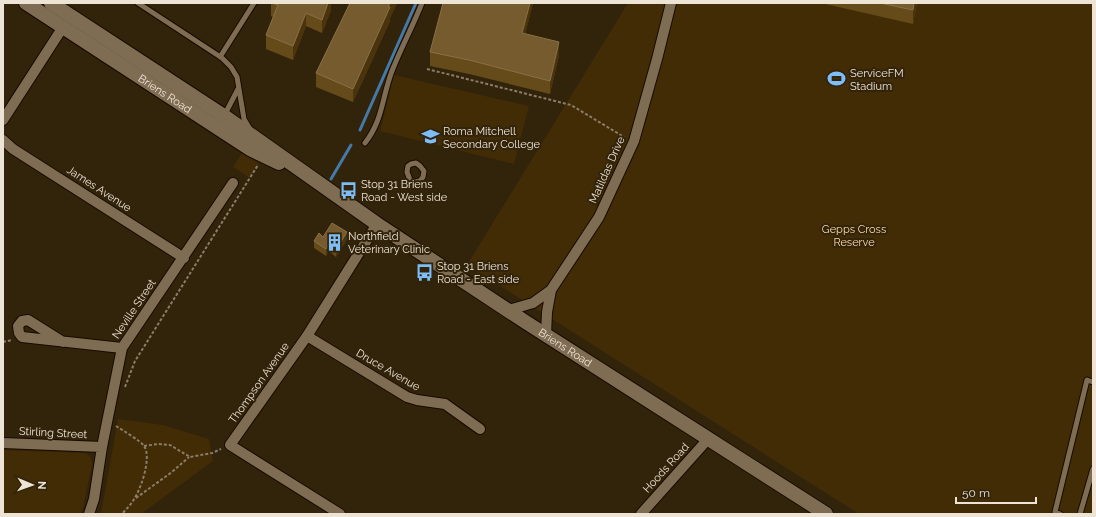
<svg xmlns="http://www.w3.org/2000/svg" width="1096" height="517" font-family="Raleway,sans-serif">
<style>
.green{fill:#422c05}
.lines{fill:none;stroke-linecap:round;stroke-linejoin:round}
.stream{stroke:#447aaa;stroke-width:3}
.service-casing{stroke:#190b00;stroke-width:7}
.minor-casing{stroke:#190b00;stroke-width:12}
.secondary-casing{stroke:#190b00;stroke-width:16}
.path{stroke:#8a7d6a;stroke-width:2;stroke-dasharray:3 2;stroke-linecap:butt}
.service{stroke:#7f6d53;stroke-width:5}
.minor{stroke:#7f6d53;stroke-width:10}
.secondary{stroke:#7f6d53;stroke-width:14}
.wall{fill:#664b1a}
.shaded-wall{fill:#4b340c}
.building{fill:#755b2e;stroke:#887049}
.labels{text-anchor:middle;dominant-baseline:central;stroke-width:4;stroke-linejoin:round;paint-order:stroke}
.poi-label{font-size:11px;fill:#eee4d6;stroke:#32230b;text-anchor:start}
.street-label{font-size:11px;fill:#eee4d6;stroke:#32230b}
.park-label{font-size:11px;fill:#fedbaa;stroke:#32230b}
</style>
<rect width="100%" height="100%" fill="#32230b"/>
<path class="green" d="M628,3H1093V514H859L467,265Z
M394,75L529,106L514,164L380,131Z
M242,153L259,164L250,178L233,167Z
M118,419L163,425L209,439L213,461L141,514H101Z
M3,450L85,453C90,455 92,459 92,465L83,508L80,514H3Z"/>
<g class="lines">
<path class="stream" d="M360,130L416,3
M331,179L351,145"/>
<defs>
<path id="service" d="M138,3L222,58L231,67L237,77L244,119L250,129
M220,57L254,3
M224,116L238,89
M365,143C383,120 382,97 392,71C401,48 413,26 422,3
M416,163L420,166L424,171L423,177L420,181L414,182L410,180L407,172L408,166L411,164Z
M1060,514L1055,512L1087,380L1093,382
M1080,514L1093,469"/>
<path id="minor" d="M3,120L63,27
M3,140L13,149L184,258
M509,310L533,303L551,290L599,217L634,141L657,59L671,3
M546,335L547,312L551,290
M307,336L407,397L417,400L445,404L480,429
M63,342L28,320L22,321L18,326L19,333L22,337L122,348
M3,443L102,447
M89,514L94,499L102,447L122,348L233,183
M340,514L230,445L307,336L377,224
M641,514L709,438"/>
<g id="secondary">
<path id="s1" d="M26,3L250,149L279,163"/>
<path id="s2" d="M51,3L224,116L377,224L524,321L826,514"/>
</g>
</defs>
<use href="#service" class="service-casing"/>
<use href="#minor" class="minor-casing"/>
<use href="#secondary" class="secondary-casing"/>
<path class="path" d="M427,69L571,105L624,137
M3,342L12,340
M125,387L135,361L258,165
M116,426C122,430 141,441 144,446C152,457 141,489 134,499C131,505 126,509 122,514
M144,446L158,444L170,445L190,457L212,453L221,449
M136,498L172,472L189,457"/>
<use href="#service" class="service"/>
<use href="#minor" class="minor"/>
<use href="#secondary" class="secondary"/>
</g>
<path class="wall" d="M271,3H331V10L322,33L306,26L293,60L266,49V35L273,17L271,16Z
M350,3H397L390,18V21L353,102L316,87V73Z
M533,3L525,34L559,55L550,94L469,74L430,66V52Z
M821,3H917L913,24Z
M323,237L347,239L336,257L329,251L326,256L314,248V241Z"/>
<path class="shaded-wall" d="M328,3H331V10L322,33V20Z
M390,3H397L390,18V21L353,102V89Z
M530,3H533L522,47V33Z
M914,3H917L913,24V10Z
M306,13V26L293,60V46Z
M559,42V55L550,94V81Z
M347,232V239L336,257V250Z
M329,244V251L326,256V249Z"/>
<path class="building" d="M272,3H328L322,20L306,13L293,46L266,35L278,5Z
M350,3H390L388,7H390L353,89L316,73Z
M443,3H530L522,33L559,42L550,81L469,60L430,52Z
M880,3H914L913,10Z
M332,223L347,232L336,250L329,244L326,249L314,241L319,233L323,237Z"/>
<defs>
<symbol id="stadium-bare" viewBox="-9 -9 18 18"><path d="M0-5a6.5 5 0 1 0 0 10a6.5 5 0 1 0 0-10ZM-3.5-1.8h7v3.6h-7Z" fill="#7dbef9" stroke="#32230b" stroke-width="2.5" paint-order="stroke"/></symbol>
<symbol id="school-bare" viewBox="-9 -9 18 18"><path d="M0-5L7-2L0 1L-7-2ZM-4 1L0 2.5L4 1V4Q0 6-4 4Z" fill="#7dbef9" stroke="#32230b" stroke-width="2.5" paint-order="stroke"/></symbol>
<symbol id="bus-bare" viewBox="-9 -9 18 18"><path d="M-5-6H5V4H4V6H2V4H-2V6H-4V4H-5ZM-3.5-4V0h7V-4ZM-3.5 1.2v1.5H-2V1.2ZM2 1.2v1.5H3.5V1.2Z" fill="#7dbef9" stroke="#32230b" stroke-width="2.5" paint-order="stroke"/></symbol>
<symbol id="building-bare" viewBox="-9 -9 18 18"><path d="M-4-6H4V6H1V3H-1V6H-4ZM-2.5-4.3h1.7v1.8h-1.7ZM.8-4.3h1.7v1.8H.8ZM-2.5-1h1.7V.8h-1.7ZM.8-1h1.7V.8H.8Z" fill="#7dbef9" stroke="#32230b" stroke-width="2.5" paint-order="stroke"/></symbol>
</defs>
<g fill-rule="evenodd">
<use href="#stadium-bare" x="824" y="66" width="25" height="25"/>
<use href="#school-bare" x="418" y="124" width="25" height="25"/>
<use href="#bus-bare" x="336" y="178" width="25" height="25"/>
<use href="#building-bare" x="322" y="230" width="25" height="25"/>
<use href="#bus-bare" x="412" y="260" width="25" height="25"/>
</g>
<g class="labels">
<g class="poi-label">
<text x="850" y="73">ServiceFM<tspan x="850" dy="13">Stadium</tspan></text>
<text x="443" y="131">Roma Mitchell<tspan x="443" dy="13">Secondary College</tspan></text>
<text x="361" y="184">Stop 31 Briens<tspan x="361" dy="13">Road - West side</tspan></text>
<text x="348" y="236">Northfield<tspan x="348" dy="13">Veterinary Clinic</tspan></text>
<text x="437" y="266">Stop 31 Briens<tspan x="437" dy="13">Road - East side</tspan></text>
</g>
<g class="street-label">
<text stroke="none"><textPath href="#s1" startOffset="166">Briens Road</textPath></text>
<text transform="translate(607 170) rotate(-66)">Matildas Drive</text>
<text transform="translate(99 189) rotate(33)">James Avenue</text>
<text transform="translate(134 309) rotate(-56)">Neville Street</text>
<text stroke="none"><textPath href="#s2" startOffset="619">Briens Road</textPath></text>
<text transform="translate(388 370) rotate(30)">Druce Avenue</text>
<text transform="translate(259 383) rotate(-55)">Thompson Avenue</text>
<text transform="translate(53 433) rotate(3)">Stirling Street</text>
<text transform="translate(666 468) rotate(-48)">Hoods Road</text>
</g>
<g class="park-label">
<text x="854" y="229">Gepps Cross<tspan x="854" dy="13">Reserve</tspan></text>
</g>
</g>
<rect width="1096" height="517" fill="none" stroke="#eee4d6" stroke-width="8"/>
<g transform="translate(32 485) rotate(92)" stroke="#32230b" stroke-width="3" paint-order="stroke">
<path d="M0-3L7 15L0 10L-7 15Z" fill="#eee4d6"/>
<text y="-6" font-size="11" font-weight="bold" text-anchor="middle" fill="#eee4d6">N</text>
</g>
<path d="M956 497v6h80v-6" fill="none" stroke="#eee4d6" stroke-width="2"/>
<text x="962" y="497" font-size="12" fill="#eee4d6" stroke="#32230b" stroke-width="3" paint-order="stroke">50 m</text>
</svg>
